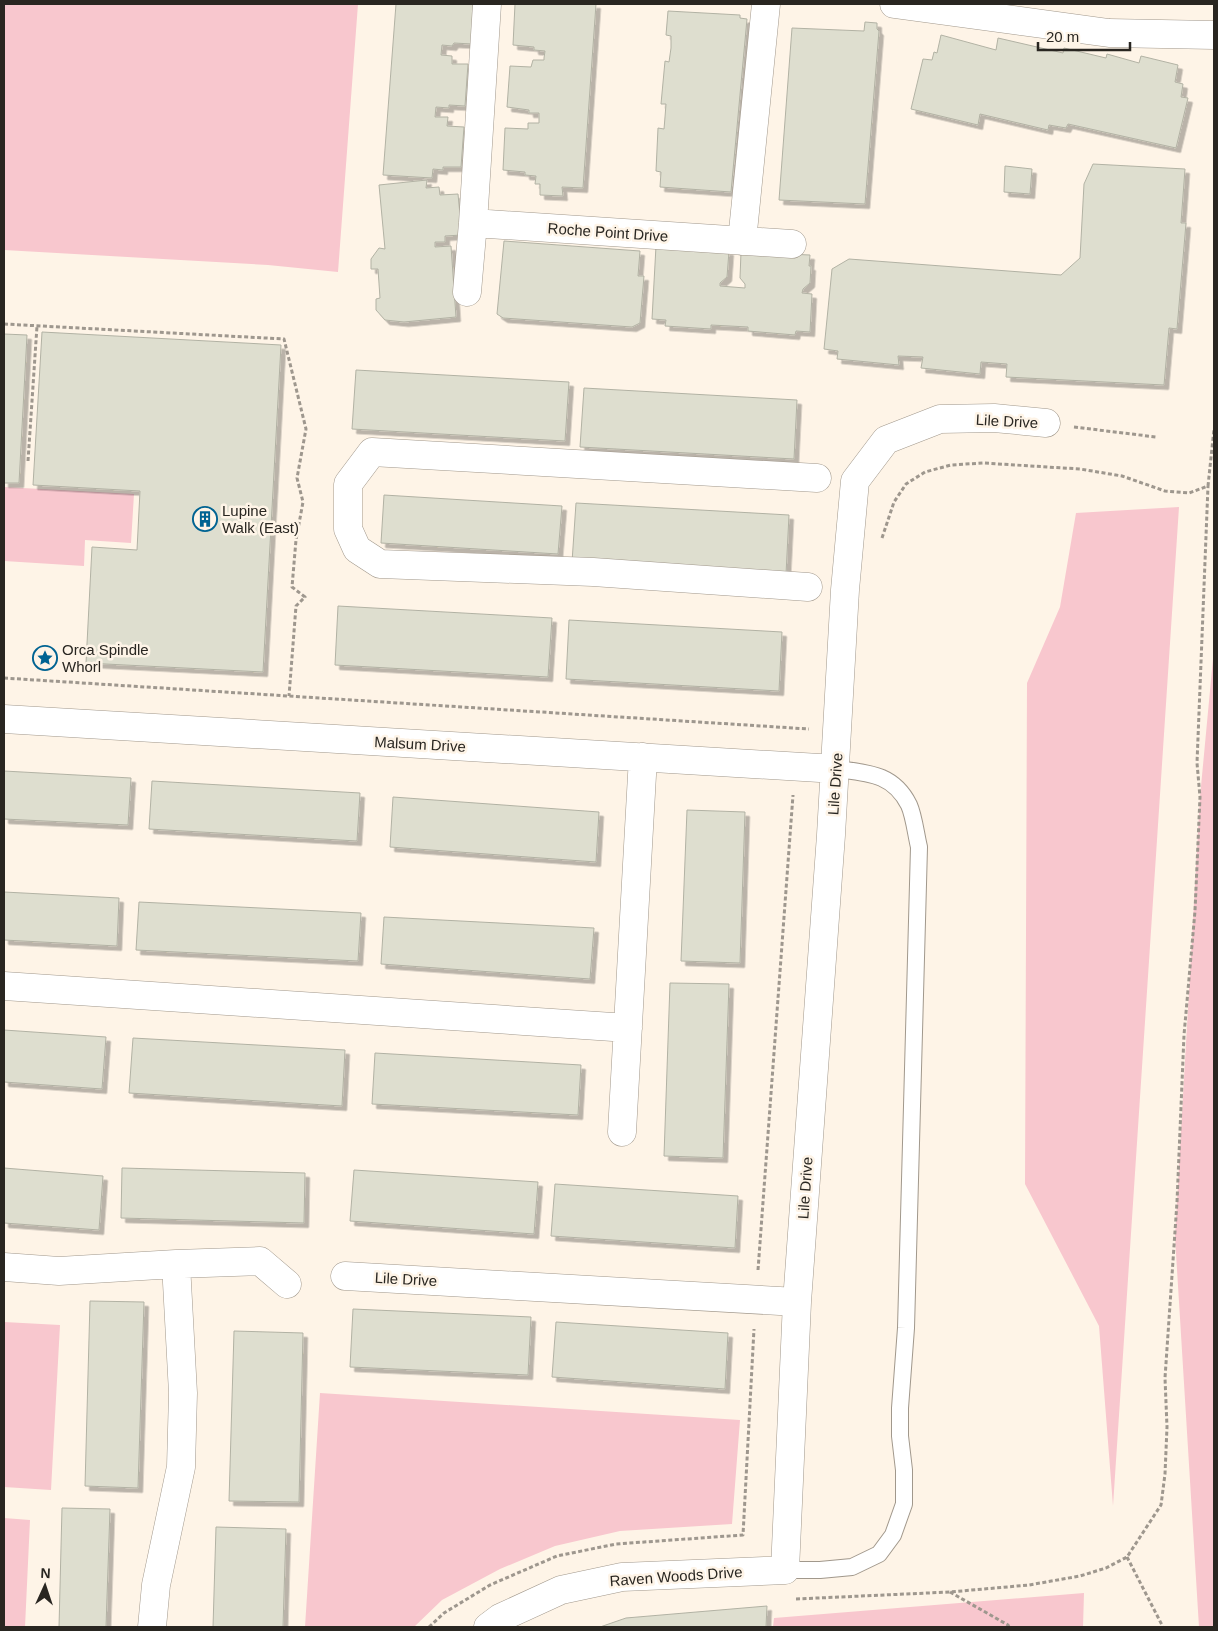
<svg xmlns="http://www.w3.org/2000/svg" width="1218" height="1631" font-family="Helvetica,sans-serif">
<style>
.green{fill:#f8c7ce}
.building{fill:#dedecf;stroke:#b2b2a4;filter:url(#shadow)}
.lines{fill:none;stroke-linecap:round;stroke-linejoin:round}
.lane-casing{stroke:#a1988c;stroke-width:18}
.street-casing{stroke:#a1988c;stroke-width:29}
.path{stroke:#9e978e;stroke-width:3;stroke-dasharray:4 2.5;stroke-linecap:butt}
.lane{stroke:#fff;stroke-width:16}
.street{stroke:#fff;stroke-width:28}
.labels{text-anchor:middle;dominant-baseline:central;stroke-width:5;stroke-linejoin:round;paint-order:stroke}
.street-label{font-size:15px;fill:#292621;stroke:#fef4e7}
.poi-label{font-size:15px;fill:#292621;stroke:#fef4e7;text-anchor:start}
</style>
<defs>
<filter id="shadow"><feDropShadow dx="4.5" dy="4.5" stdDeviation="0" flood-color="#0004"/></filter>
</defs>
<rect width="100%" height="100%" fill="#fef4e7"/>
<path class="green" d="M4,4H358L338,272L268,265L4,250Z
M4,487L134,494L131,543L85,540L84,566L4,561Z
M1179,507L1113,1506L1099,1326L1025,1184L1027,683L1060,607L1076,513Z
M1214,648V1627H1199L1175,1237L1200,797Z
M4,1322L60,1325L51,1490L4,1487Z
M320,1393L740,1420L732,1524L620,1531L555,1546L500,1569L442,1600L414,1627H305Z
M4,1518L30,1520L25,1627H4Z
M1084,1593L1083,1627H773L774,1618Z"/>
<path class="building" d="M396,4H473L472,44L454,43L452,46L442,45L441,55L452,56V64H468L465,106L449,105V108L436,107L435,117H448L447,126L464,127L461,167H443V170L433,169L432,178L383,175Z
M515,4H596L583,188L562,187L563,196L540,195V184H535L536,176L525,175V172L503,170L505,128L528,129V123H539V113H529V110L507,107L510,66L531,67L533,60H544V58L545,51L534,50V47L513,45Z
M668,11L740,15V18L747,19L731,192L660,187L661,172L656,171L658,128L664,129L665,117L666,104H661L665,61L669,62L671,48V36L666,35Z
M865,22L877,23V29L879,31L865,204L779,200L792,28L864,31Z
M941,35L996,50L998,38L1063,53L1064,48L1106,58L1107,54L1139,63L1141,56L1178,65L1175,82L1183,84L1181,97L1188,98L1176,148L1068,124L1066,128L1049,125L1048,130L980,114L978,125L911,109L923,59L932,60L934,52L937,53Z
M1093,164L1185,169L1181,223H1186L1177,329L1169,328L1164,385L1006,377L1007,364L981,362L980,374L921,368L923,357L898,356L899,365L837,359L838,351L824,349L832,269L849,259L1061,275L1080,258L1084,184Z
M1005,166L1032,169L1030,194L1004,192Z
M427,180L426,188L439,187L440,195L458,194L462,235L445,236V242H435V247L451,246L456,317L404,322L385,320L376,310V299L380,298L378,269H371V259L379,248L385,249L379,185Z
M504,241L640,251L638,276H644L640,323L632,327L503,318L497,314Z
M656,246L729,251L727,277L720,283V286L745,288V284L740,278L741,252L810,255L809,266H811L810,283L803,289L802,293L812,294L810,332L796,331L795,335L748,331V327L711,325V329L665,326L666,320L652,319Z
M42,332L281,345L263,672L86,663L92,547L137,550L140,491L33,485Z
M4,334L27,335L19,483H4Z
M356,370L569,382L565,441L352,429Z
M584,388L797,400L794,459L580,447Z
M384,495L562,506L558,554L381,543Z
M576,503L789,515L786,574L572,562Z
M338,606L552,618L548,677L335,665Z
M569,620L782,632L779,691L566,679Z
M4,771L131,778L128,825L4,819Z
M152,781L360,793L357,841L149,829Z
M393,797L599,812L596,862L390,847Z
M687,810L745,812L740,963L681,961Z
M4,892L119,898L117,946L4,940Z
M139,902L361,913L358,961L136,950Z
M384,917L594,928L590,979L381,964Z
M670,983L729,984L723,1158L664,1156Z
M4,1030L106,1037L102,1089L4,1082Z
M133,1038L345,1050L342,1106L129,1093Z
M375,1053L581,1065L578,1115L372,1104Z
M4,1168L103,1176L99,1230L4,1223Z
M122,1168L305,1173L304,1223L121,1218Z
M354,1170L538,1182L534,1234L350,1221Z
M555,1184L738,1196L735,1248L551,1236Z
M90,1301L144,1302L138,1488L85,1486Z
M353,1309L531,1317L528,1375L350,1367Z
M556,1322L728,1333L725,1389L552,1377Z
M234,1331L303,1333L299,1502L229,1501Z
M62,1508L110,1509L106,1627H59Z
M216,1527L286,1529L283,1627H213Z
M767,1606L766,1627H600L626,1618Z"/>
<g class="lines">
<defs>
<path id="lane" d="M785,1570H820L852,1567L879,1554L893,1535L904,1504V1470L900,1436V1408L906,1328L919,847C916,835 914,816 909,805C893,773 867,773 836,769"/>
<path id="street" d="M894,4L1109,33L1214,35
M473,223L792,244
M742,241L766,4
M467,292L473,223L487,4
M808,587L593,572L380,564L357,549L348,529V484L372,452L817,478
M4,719L836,769
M4,986L628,1028
M622,1132L643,757
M4,1267L59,1271L176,1264L260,1261L287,1284
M345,1276L797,1302
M152,1627L156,1585L181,1467L183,1393L176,1264
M488,1627L500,1618L561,1590L622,1577L785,1570L797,1302L831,835L845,590L855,481L886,440L940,419L994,418L1046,423"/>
</defs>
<use href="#lane" class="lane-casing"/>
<use href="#street" class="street-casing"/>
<path class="path" d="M4,324L284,339L306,429L297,478L303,502L296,540L292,587L305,597L296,606L289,696
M1074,427L1156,437
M28,461L37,326
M882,538L894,502L906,484L925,472L951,465L983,463L1080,469L1122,476L1165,491L1189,493L1208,486L1214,429
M4,678L809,729
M758,1270L793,795
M1127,1557L1163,1627
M950,1592L1008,1625L1009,1627
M796,1599L950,1592L1029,1585L1080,1576L1106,1568L1127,1557L1161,1505L1165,1474L1167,1427L1165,1378L1177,1202L1184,1035L1195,911L1200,797L1197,763L1208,486
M429,1627L444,1613L490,1585L557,1556L616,1544L743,1535L754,1329"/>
<use href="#lane" class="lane"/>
<use href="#street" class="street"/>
</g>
<defs>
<symbol id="building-ring" viewBox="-11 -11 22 22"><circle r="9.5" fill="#fef4e7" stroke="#006392" stroke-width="1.5"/><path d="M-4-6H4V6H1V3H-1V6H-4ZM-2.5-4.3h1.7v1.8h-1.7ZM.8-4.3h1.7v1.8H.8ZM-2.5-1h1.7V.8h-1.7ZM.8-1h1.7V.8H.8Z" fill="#006392"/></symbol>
<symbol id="sight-ring" viewBox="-11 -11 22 22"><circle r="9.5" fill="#fef4e7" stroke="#006392" stroke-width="1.5"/><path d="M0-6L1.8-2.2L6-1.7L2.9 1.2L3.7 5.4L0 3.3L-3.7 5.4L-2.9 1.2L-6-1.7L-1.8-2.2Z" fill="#006392"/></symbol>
</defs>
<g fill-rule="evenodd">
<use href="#building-ring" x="191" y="505" width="28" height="28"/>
<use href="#sight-ring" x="31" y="644" width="28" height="28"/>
</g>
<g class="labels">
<g class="street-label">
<text transform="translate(608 232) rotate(4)">Roche Point Drive</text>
<text transform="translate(1007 421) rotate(3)">Lile Drive</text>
<text transform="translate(420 744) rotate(3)">Malsum Drive</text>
<text transform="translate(835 784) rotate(-86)">Lile Drive</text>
<text transform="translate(805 1188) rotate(-86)">Lile Drive</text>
<text transform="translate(406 1279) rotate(3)">Lile Drive</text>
<text transform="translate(676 1576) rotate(-4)">Raven Woods Drive</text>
</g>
<g class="poi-label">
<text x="222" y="510">Lupine<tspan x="222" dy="17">Walk (East)</tspan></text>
<text x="62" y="649">Orca Spindle<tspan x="62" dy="17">Whorl</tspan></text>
</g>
</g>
<rect width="1218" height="1631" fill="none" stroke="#292621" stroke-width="10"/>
<g transform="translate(45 1586) rotate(3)" stroke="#fef4e7" stroke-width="4" paint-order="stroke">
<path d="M0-4L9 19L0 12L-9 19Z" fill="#292621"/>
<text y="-8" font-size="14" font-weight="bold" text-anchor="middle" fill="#292621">N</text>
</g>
<path d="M1038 42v8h92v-8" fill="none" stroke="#292621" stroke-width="2.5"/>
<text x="1046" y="42" font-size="15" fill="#292621" stroke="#fef4e7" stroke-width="4" paint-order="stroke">20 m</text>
</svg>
